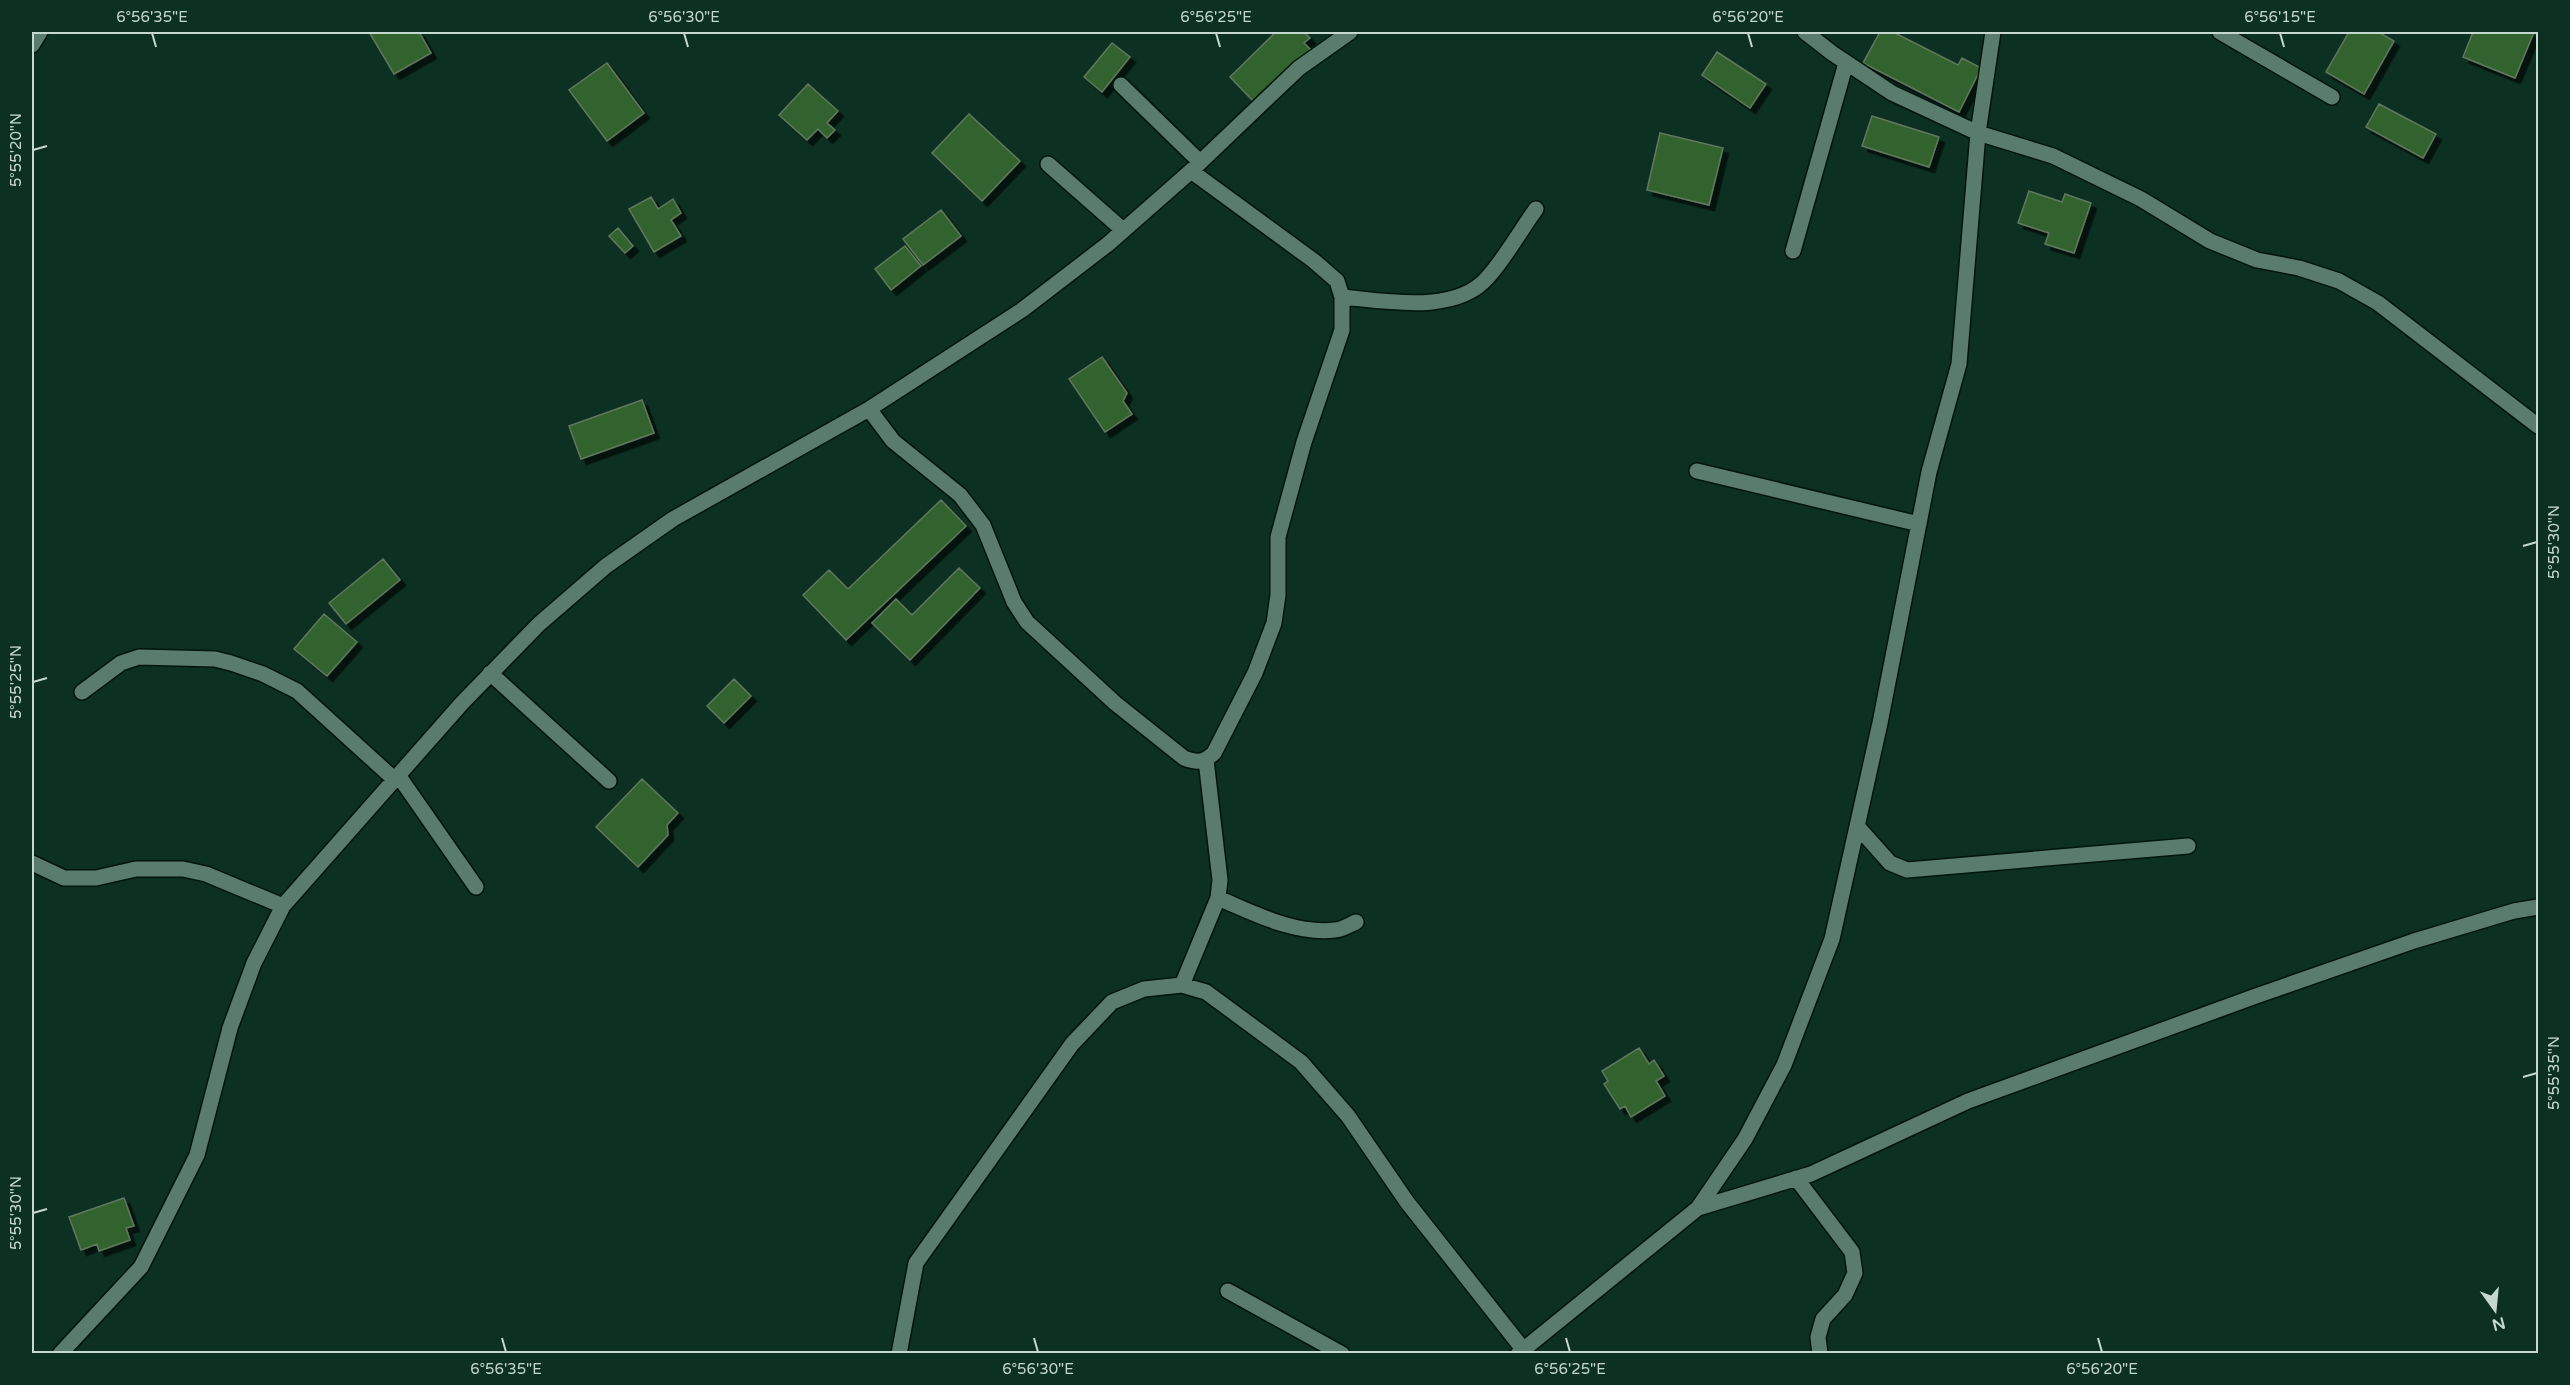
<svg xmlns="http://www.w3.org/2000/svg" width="2570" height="1385" font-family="'Varela Round',sans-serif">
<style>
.building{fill:#32622d;stroke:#61785e;stroke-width:1.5;filter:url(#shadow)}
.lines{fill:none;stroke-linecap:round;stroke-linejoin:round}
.minor-casing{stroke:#00160c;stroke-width:18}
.minor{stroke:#597c6c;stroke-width:15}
.ticks{fill:none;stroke:#c5d8cf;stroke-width:2}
.neatline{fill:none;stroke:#c5d8cf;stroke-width:2}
.ticks-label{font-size:15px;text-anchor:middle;fill:#c5d8cf}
</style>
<defs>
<filter id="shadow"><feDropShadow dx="5.5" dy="5.5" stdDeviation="0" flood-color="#0009"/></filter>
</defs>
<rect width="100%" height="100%" fill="#0c3022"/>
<path class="building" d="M369,32H419L431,53L394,74Z
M1276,32H1304L1310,38L1304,43L1314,53L1255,103L1230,77Z
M1880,32H1893L1958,65L1962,58L1981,68L1959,112L1863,63Z
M2349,32H2378L2394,41L2364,94L2326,72Z
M2473,32H2534L2515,78L2463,57Z
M1112,43L1130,57L1102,92L1084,77Z
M1717,52L1766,84L1750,108L1702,75Z
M607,63L644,113L607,141L569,90Z
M808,84L838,111L827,123L835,130L827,138L818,129L807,140L779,115Z
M2379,104L2436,134L2423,158L2366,127Z
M969,114L1020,161L982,201L932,153Z
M1872,116L1939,137L1929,167L1862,146Z
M1660,133L1723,148L1709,205L1647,190Z
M2029,191L2062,202L2065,194L2091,203L2074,253L2045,244L2049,233L2018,223Z
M651,197L658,209L673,199L681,213L671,220L681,236L654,252L629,209Z
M941,210L961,236L923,265L903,239Z
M618,228L633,246L625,253L609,236Z
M905,246L921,266L891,290L875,269Z
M1102,357L1127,393L1123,401L1132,414L1105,432L1069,379Z
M642,400L654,433L581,459L569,426Z
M941,500L966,526L846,640L803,595L829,570L848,589Z
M383,559L400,580L346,624L329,603Z
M959,568L980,588L910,660L872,623L896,599L912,615Z
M324,614L357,642L327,676L294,649Z
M734,679L751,696L724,723L707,706Z
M642,779L678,813L667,825L668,835L638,867L596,827Z
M1639,1048L1649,1064L1654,1060L1664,1076L1656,1081L1665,1096L1631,1117L1625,1106L1620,1109L1604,1084L1608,1081L1602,1071Z
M124,1198L134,1226L126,1228L130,1240L99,1251L97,1244L81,1250L69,1217Z"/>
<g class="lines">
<defs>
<path id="minor" d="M1805,32L1832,53L1892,93L1978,133L2053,156L2141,199L2210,241L2257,260L2299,268L2339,281L2378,303L2538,426
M2220,32L2332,97
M32,45L40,32
M1121,85L1200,162
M1048,164L1123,230
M1793,251L1846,63
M1342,297C1386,301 1456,315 1488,277C1506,257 1520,231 1536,209
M869,409L893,441L960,495L983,525L1014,602L1027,622L1115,703L1184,758C1197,763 1203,763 1214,753L1255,673L1274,623L1278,595V537L1304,442L1342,330V297L1337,281L1314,261L1191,171
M1697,471L1919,524
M490,673L609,781
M82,692L121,663L139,657L215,659L231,663L263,674L297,691L394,779
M398,775L476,887
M1857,826L1890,863L1907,870L2188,846
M32,863L64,878H96L136,869H183L206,874L283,906
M1218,898C1254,913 1295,935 1335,930C1342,930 1349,925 1356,922
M1182,985L1218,898L1220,880L1206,760
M1796,1178L1852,1252L1855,1273L1845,1295L1823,1319L1818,1337L1820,1354
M1698,1208L1811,1174L1968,1101L2256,996L2414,941L2514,911L2538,907
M1228,1291L1342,1354
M60,1354L141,1267L197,1155L230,1028L254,963L283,906L462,703L539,624L606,566L673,519L869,409L1022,310L1108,244L1191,171L1299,68L1350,32
M899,1354L916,1263L1072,1044L1112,1002L1144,989L1182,985L1206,992L1301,1062L1348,1116L1407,1202L1523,1349
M1518,1354L1698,1208L1745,1139L1784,1065L1832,939L1880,723L1929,472L1959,364L1978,133L1993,32"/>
</defs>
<use href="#minor" class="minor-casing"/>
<use href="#minor" class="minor"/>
</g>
<path class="ticks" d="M152,33L156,47M684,33L688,47M1216,33L1220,47M1748,33L1752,47M2280,33L2284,47M33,150L47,146M2523,546L2537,542M33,682L47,678M2523,1077L2537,1073M33,1213L47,1209M502,1338L506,1352M1034,1338L1038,1352M1566,1338L1570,1352M2098,1338L2102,1352"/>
<rect width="2570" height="1385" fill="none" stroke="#0c3022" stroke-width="66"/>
<g transform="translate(2495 1310) rotate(165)" stroke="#0c3022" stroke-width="4.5" paint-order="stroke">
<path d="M0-4.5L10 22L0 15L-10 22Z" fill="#c5d8cf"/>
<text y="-9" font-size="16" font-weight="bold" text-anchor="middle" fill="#c5d8cf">N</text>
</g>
<rect x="33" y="33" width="2504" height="1319" class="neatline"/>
<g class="ticks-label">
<text x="152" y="22">6°56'35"E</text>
<text x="684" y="22">6°56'30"E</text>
<text x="1216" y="22">6°56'25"E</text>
<text x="1748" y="22">6°56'20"E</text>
<text x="2280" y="22">6°56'15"E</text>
<text transform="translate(16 150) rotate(-90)" y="5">5°55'20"N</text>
<text transform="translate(2554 542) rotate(-90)" y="5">5°55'30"N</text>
<text transform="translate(16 682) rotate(-90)" y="5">5°55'25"N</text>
<text transform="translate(2554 1073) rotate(-90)" y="5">5°55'35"N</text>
<text transform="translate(16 1213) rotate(-90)" y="5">5°55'30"N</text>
<text x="506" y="1374">6°56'35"E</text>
<text x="1038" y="1374">6°56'30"E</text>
<text x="1570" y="1374">6°56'25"E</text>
<text x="2102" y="1374">6°56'20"E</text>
</g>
</svg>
